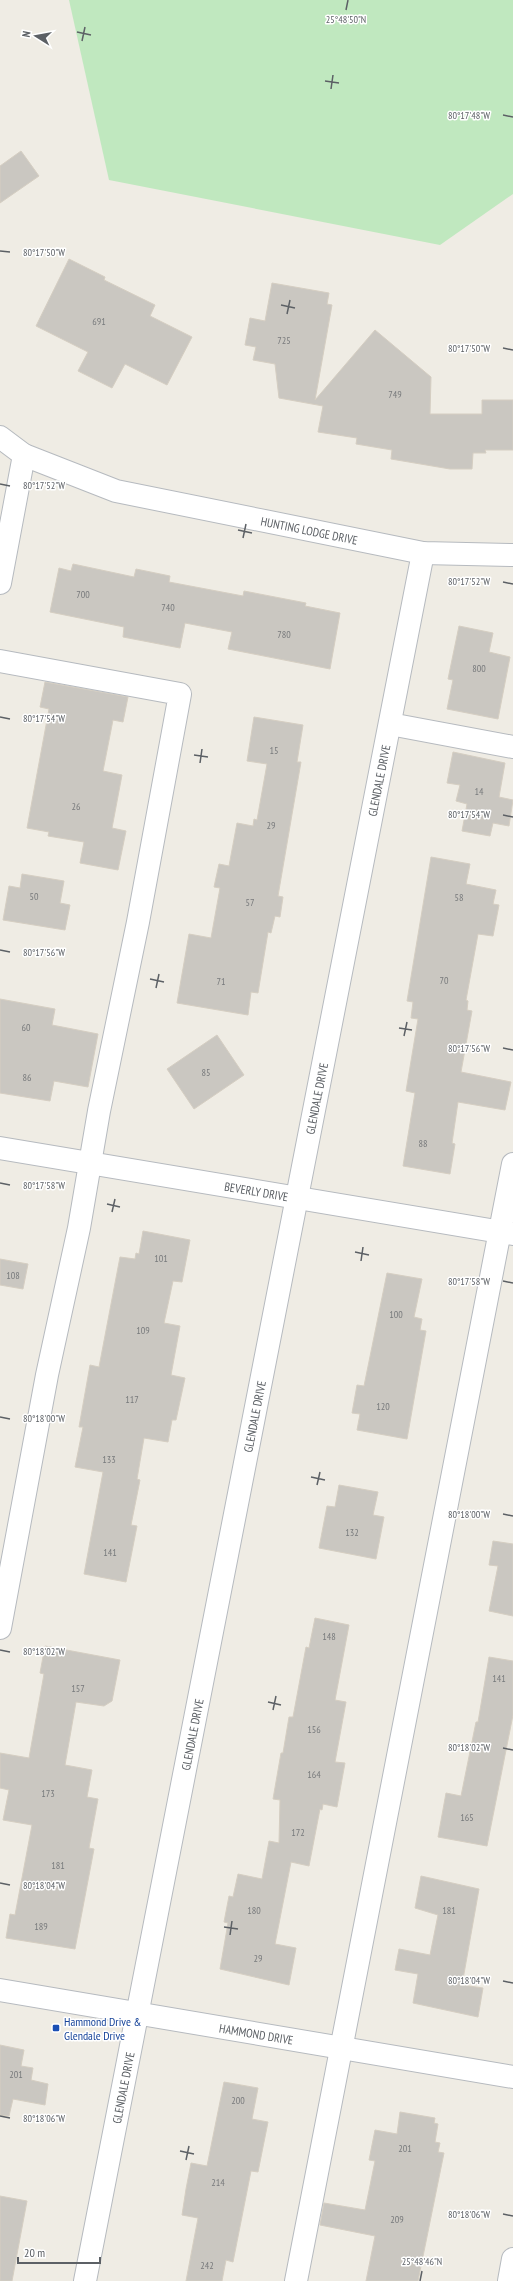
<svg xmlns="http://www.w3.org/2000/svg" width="513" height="2281" font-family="'PT Sans Narrow',sans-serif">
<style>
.green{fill:#c0e8bf}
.building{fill:#cac7c1;stroke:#d5cec2}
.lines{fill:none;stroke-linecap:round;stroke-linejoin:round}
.minor-casing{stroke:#b6babf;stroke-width:24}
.minor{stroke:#fff;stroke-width:22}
.ticks{fill:none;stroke:#5c6065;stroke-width:1.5}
.transit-dot{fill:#1a4fb4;stroke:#fff;stroke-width:1.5}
.labels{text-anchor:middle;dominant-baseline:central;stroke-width:3;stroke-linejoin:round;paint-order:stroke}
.number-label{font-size:10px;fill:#787a7c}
.street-label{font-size:12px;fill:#5c6065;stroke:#fff}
.transit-label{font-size:12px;fill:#164399;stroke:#fff;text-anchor:start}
.ticks-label{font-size:10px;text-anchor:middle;fill:#5c6065;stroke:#fff;stroke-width:3;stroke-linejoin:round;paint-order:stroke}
</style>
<rect width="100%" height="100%" fill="#efece4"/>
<path class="green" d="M69,0H513V194L440,245L109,180Z"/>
<path class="building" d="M21,151L39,176L0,203V166Z
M69,259L105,277L104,280L155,305L150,316L192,337L167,385L125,364L112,388L78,371L88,352L36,326Z
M272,283L329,293L327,304L332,305L315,400L375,330L431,377L430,414H482V400H513V450H485L486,453H473L472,469H450L391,459L392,450L356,444L357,438L318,432L323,406L279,398L275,364L253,360L256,347L245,345L250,318L265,321Z
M73,564L134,577L136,569L170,576L169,582L243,596L244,591L306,603L305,606L340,613L330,669L228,649L232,632L185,623L180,648L123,637L124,627L50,612L59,568L71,571Z
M459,626L493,633L489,652L510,657L498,719L447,709L453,680L448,679Z
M45,682L128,697L123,722L113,720L103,771L122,775L112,828L126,831L118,870L80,863L84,842L48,836L49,832L27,828L49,709L40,707Z
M254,717L303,725L297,762H301L278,896L283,897L280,917L275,916L271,933L268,932L258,993L251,992L248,1015L177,1003L189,934L211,938L220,888L214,887L219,864L229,866L237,823L253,826L254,819L257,820L267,764L247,761Z
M453,752L505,763L499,797L513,800L509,826L493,823L490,836L462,831L467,804L456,801L460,785L447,783Z
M431,857L470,864L466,884L496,890L493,904L499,905L493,936L478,934L466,1000L468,1001L467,1010L472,1011L461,1072L511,1082L505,1110L458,1102L452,1143L455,1144L450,1174L403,1166L415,1093L406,1091L418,1019L411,1018L413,1002L407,1001Z
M22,874L64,881L60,903L70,905L65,930L3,920L9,886L20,888Z
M0,999L55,1009L52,1025L98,1034L88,1087L54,1081L50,1101L0,1093Z
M217,1035L244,1075L194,1109L167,1069Z
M143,1231L190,1240L182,1282L173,1281L164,1323L180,1326L171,1375L185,1378L176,1420H172L168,1442L144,1438L137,1479L140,1480L131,1525L137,1526L126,1582L84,1574L103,1472L75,1467L83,1427H79L90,1365L99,1367L120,1257L135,1259L136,1253L139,1254Z
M0,1259L28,1264L23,1289L0,1285Z
M387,1273L422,1279L414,1317L422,1319L420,1330L426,1331L407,1439L357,1430L360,1414L352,1413L357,1385L364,1386Z
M339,1485L378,1492L373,1515L384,1517L376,1559L319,1548L327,1506L335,1507Z
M493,1541L513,1544V1616L489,1611L498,1566L489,1565Z
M315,1618L349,1625L335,1700L346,1702L335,1762L345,1763L337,1807L323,1804L322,1810L320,1809L309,1866L291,1862L275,1944L296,1948L289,1985L220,1969L228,1923L224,1922L229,1896L233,1897L238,1874L262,1879L269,1841L279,1843L280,1800L273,1799L281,1753H283L289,1717H293L306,1647L309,1648Z
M45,1646L120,1660L112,1701L104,1706L76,1702L65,1765L92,1770L87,1797L98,1799L89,1848L94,1849L75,1949L6,1938L10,1914L15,1915L32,1825L3,1820L9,1790L0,1788V1753L29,1758L44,1674L40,1673Z
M489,1657L513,1661V1715L487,1846L438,1837L446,1793L461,1796L476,1722H478Z
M421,1876L479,1889L462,1985L483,1988L478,2017L413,2003L418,1974L395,1970L399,1949L430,1955L438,1915L415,1908Z
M0,2045L24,2050L21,2066L33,2068L31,2080L48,2084L45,2105L13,2099L9,2116L0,2115Z
M224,2082L258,2088L252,2119L268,2122L258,2172L251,2171L233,2262L226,2260L222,2281H186L198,2218L182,2215L186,2189L191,2163L207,2166Z
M400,2112L435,2118L434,2123L438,2124L435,2142L440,2143L438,2152L444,2153L418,2281H366L375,2236L320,2225L324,2203L365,2210L375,2161L369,2160L375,2130L397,2134Z
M0,2196L27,2201L12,2281H0Z"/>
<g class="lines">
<defs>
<g id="minor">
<path id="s1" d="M0,437L24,455L116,491L423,553L513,555"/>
<path d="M0,583L24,455"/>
<path d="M0,661L180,694L138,922L99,1111L79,1228L47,1375L0,1628"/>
<path d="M390,724L513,747"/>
<path id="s2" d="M0,1148L513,1234"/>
<path id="s3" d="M0,1990L513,2077"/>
<path id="s4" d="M85,2281L423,553"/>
<path d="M296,2281L513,1164"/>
<path d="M509,2281L513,2259"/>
</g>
</defs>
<use href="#minor" class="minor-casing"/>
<use href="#minor" class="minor"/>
</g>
<path class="ticks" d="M346,10L348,0M77,32L91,35M82,41L85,27M325,81L339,83M331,89L333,75M503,115L513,117M0,251L10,252M281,305L295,308M287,314L290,300M503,348L513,350M0,484L10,486M238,530L252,533M243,538L246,524M503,582L513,584M0,717L10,719M194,755L208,757M200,763L202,749M503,815L513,817M0,950L10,952M150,979L164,982M156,988L159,974M399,1028L412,1030M404,1036L407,1022M503,1048L513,1050M0,1183L10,1185M107,1204L120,1207M112,1212L115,1199M355,1252L369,1255M361,1261L363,1247M503,1281L513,1283M0,1417L10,1419M311,1477L325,1480M317,1485L320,1472M503,1514L513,1516M0,1650L10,1652M268,1702L281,1705M273,1710L276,1696M503,1748L513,1750M0,1883L10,1885M224,1927L238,1929M230,1935L232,1921M503,1981L513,1983M0,2116L10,2118M180,2151L194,2154M186,2160L189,2146M503,2214L513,2216M420,2281L422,2271"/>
<rect class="transit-dot" x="52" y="2024" width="8" height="8" rx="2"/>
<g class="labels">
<g class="number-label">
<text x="99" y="321">691</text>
<text x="284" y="340">725</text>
<text x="395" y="394">749</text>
<text x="83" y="594">700</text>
<text x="168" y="607">740</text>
<text x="284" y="634">780</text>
<text x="479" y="668">800</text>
<text x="274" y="750">15</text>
<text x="479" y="791">14</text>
<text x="76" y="806">26</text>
<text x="271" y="825">29</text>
<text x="34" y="896">50</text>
<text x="459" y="897">58</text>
<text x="250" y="902">57</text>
<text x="444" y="980">70</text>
<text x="221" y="981">71</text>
<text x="26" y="1027">60</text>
<text x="206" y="1072">85</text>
<text x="27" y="1077">86</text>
<text x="423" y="1143">88</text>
<text x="161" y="1258">101</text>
<text x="13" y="1275">108</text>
<text x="396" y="1314">100</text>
<text x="143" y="1330">109</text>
<text x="132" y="1399">117</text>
<text x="383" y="1406">120</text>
<text x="109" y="1459">133</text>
<text x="352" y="1532">132</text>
<text x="110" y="1552">141</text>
<text x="329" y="1636">148</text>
<text x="499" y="1678">141</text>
<text x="78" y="1688">157</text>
<text x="314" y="1729">156</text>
<text x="314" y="1774">164</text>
<text x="48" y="1793">173</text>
<text x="467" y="1817">165</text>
<text x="298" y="1832">172</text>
<text x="58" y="1865">181</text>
<text x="254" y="1910">180</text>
<text x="449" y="1910">181</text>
<text x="41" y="1926">189</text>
<text x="258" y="1958">29</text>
<text x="16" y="2074">201</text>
<text x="238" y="2100">200</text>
<text x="405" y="2148">201</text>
<text x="218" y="2182">214</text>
<text x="397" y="2219">209</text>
<text x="207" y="2265">242</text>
</g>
<g class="street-label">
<text stroke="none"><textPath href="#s1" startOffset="326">HUNTING LODGE DRIVE</textPath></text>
<text stroke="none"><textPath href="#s4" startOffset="1529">GLENDALE DRIVE</textPath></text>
<text stroke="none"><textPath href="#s4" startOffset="1205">GLENDALE DRIVE</textPath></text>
<text stroke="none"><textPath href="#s2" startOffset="260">BEVERLY DRIVE</textPath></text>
<text stroke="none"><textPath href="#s4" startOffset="881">GLENDALE DRIVE</textPath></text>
<text stroke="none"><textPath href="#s4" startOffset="557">GLENDALE DRIVE</textPath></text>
<text stroke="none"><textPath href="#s3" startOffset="260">HAMMOND DRIVE</textPath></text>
<text stroke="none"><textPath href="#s4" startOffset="197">GLENDALE DRIVE</textPath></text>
</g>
<g class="transit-label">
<text x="64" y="2021">Hammond Drive &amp;<tspan x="64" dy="14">Glendale Drive</tspan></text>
</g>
</g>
<g class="ticks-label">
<text x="346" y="23">25°48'50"N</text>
<text x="469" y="119">80°17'48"W</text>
<text x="44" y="256">80°17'50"W</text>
<text x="469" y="352">80°17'50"W</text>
<text x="44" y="489">80°17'52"W</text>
<text x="469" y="585">80°17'52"W</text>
<text x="44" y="722">80°17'54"W</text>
<text x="469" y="818">80°17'54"W</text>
<text x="44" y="956">80°17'56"W</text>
<text x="469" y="1052">80°17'56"W</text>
<text x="44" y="1189">80°17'58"W</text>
<text x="469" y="1285">80°17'58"W</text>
<text x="44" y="1422">80°18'00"W</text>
<text x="469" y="1518">80°18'00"W</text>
<text x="44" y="1655">80°18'02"W</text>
<text x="469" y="1751">80°18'02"W</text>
<text x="44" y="1889">80°18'04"W</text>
<text x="469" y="1984">80°18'04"W</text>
<text x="44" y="2122">80°18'06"W</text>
<text x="469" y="2218">80°18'06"W</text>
<text x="422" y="2265">25°48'46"N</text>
</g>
<g transform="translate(36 36) rotate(281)" stroke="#ffffff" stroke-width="3" paint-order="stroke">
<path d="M0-3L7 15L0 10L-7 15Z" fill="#5c6065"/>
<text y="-6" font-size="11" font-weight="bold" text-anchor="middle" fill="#5c6065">N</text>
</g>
<path d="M18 2257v6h82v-6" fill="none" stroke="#5c6065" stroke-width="2"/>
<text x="24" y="2257" font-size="12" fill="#5c6065" stroke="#ffffff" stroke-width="3" paint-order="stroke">20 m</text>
</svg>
